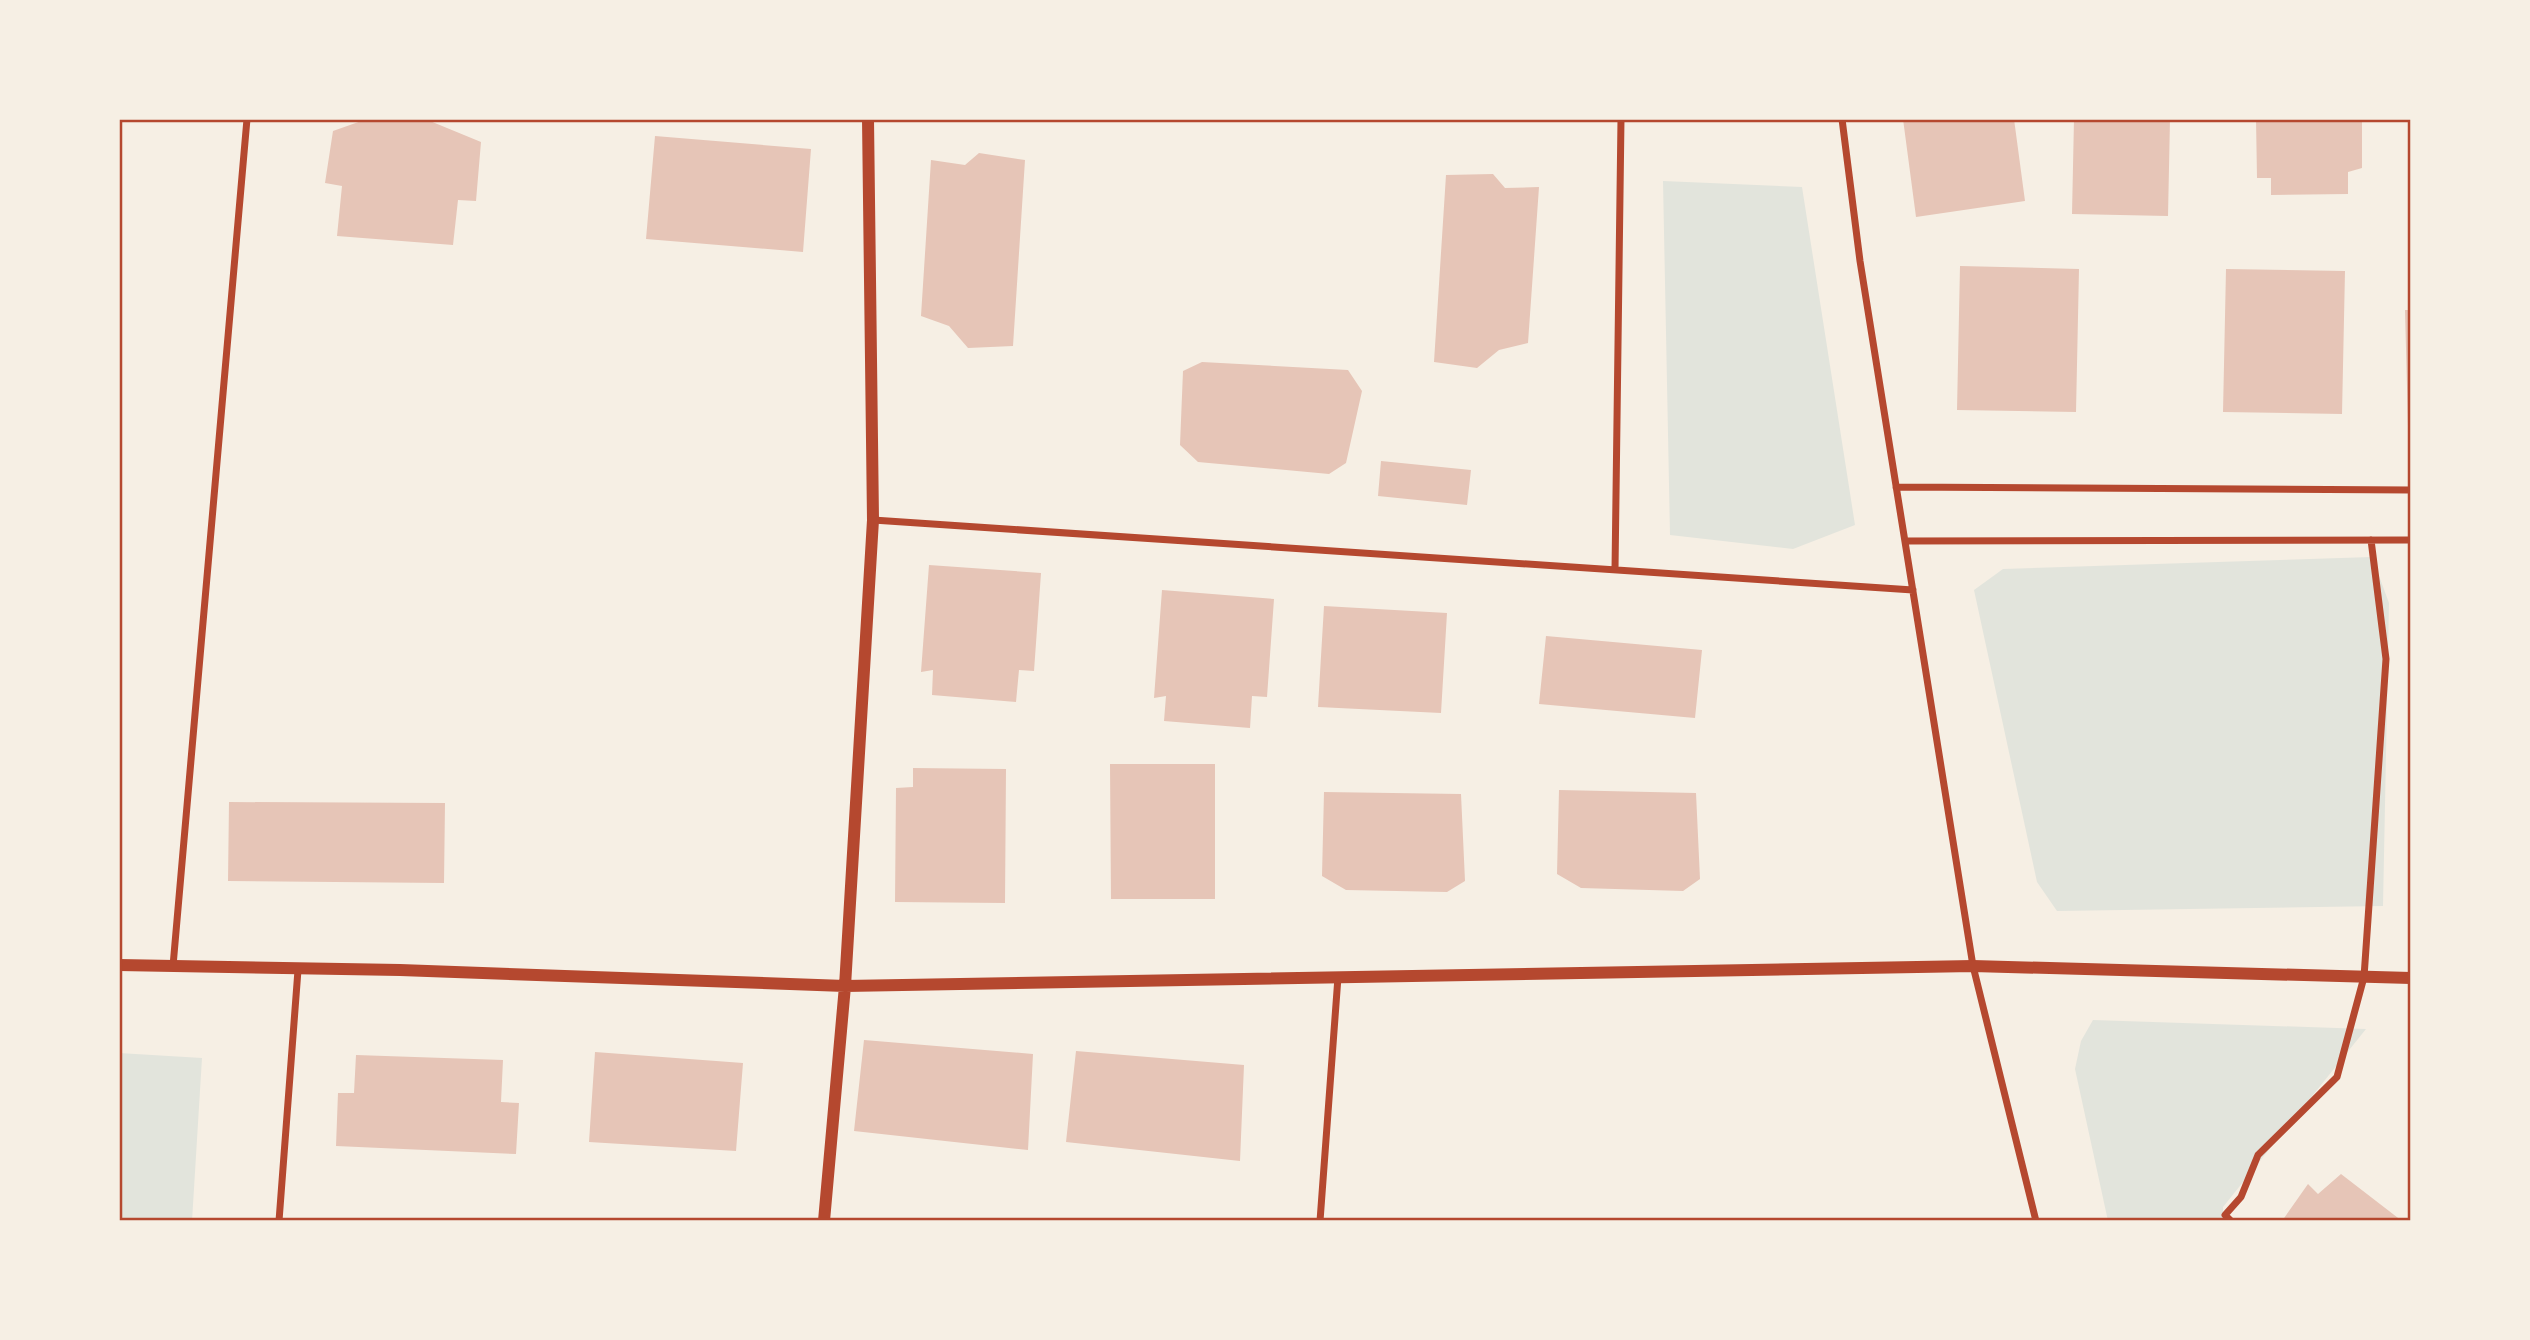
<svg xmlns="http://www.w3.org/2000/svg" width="2530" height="1340" font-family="Karla,sans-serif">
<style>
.green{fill:#e2e4dc}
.building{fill:#e6c5b7}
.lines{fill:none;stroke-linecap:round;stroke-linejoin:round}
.minor{stroke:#b5482f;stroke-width:7}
.tertiary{stroke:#b5482f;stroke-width:12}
.neatline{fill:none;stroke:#b5482f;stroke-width:2.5}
</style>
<rect width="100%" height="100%" fill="#f6efe4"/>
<path class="green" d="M1663,181L1802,187L1855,525L1793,549L1670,535Z
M2372,557L2389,603L2383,906L2057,911L2037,882L1974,590L2003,569Z
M2093,1020L2366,1029L2223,1207V1221H2108L2075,1069L2081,1041Z
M119,1053L202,1058L192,1221H119Z"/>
<path class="building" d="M367,119L430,121L481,142L476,201L458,200L453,245L337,236L342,186L325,183L333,131Z
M1903,119H2014L2025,201L1916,217Z
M2074,119H2170L2168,216L2072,214Z
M2256,119H2362V168L2348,172V194L2271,195V178H2257Z
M655,136L811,149L803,252L646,239Z
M979,153L1025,160L1013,346L968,348L949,326L921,316L931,160L965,165Z
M1493,174L1505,188L1539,187L1528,343L1499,350L1477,368L1434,362L1446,175Z
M1960,266L2079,269L2076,412L1957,410Z
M2226,269L2345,271L2342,414L2223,412Z
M2405,310H2411V426H2408Z
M1202,362L1348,370L1362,391L1346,463L1329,474L1198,462L1180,445L1183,371Z
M1381,461L1471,470L1467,505L1378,496Z
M929,565L1041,573L1034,671L1019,670L1016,702L932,695L933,670L921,672Z
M1162,590L1274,599L1267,697L1252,696L1250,728L1164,721L1166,696L1154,698Z
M1324,606L1447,613L1441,713L1318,707Z
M1546,636L1702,650L1695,718L1539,704Z
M1110,764H1215V899H1111Z
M913,768L1006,769L1005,903L895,902L896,788L913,787Z
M1559,790L1696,793L1700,879L1683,891L1581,888L1557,874Z
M1324,792L1461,794L1465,881L1447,892L1346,890L1322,876Z
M229,802L445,803L444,883L228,881Z
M864,1040L1033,1054L1028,1150L854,1131Z
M1076,1051L1244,1065L1240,1161L1066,1142Z
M595,1052L743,1063L736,1151L589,1142Z
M356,1055L503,1060L501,1102L519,1103L516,1154L336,1146L338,1093H354Z
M2341,1174L2402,1221H2282L2308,1184L2318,1194Z"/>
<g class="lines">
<path class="minor" d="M1842,119L1860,261L1973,966L2036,1221
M1896,487L2411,490
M873,520L1913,590
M1905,541L2411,540
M1615,570L1621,119
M173,966L247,119
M279,1221L298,970
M1320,1221L1338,977
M2231,1221L2225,1215L2241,1197L2258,1155L2337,1077L2364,977L2386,659L2371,540"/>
<path class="tertiary" d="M119,965L400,970L845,986L1973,966L2411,978
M824,1221L845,986L873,520L868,119"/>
</g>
<rect width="2530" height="1340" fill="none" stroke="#f6efe4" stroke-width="242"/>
<rect x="121" y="121" width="2288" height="1098" class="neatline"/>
</svg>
